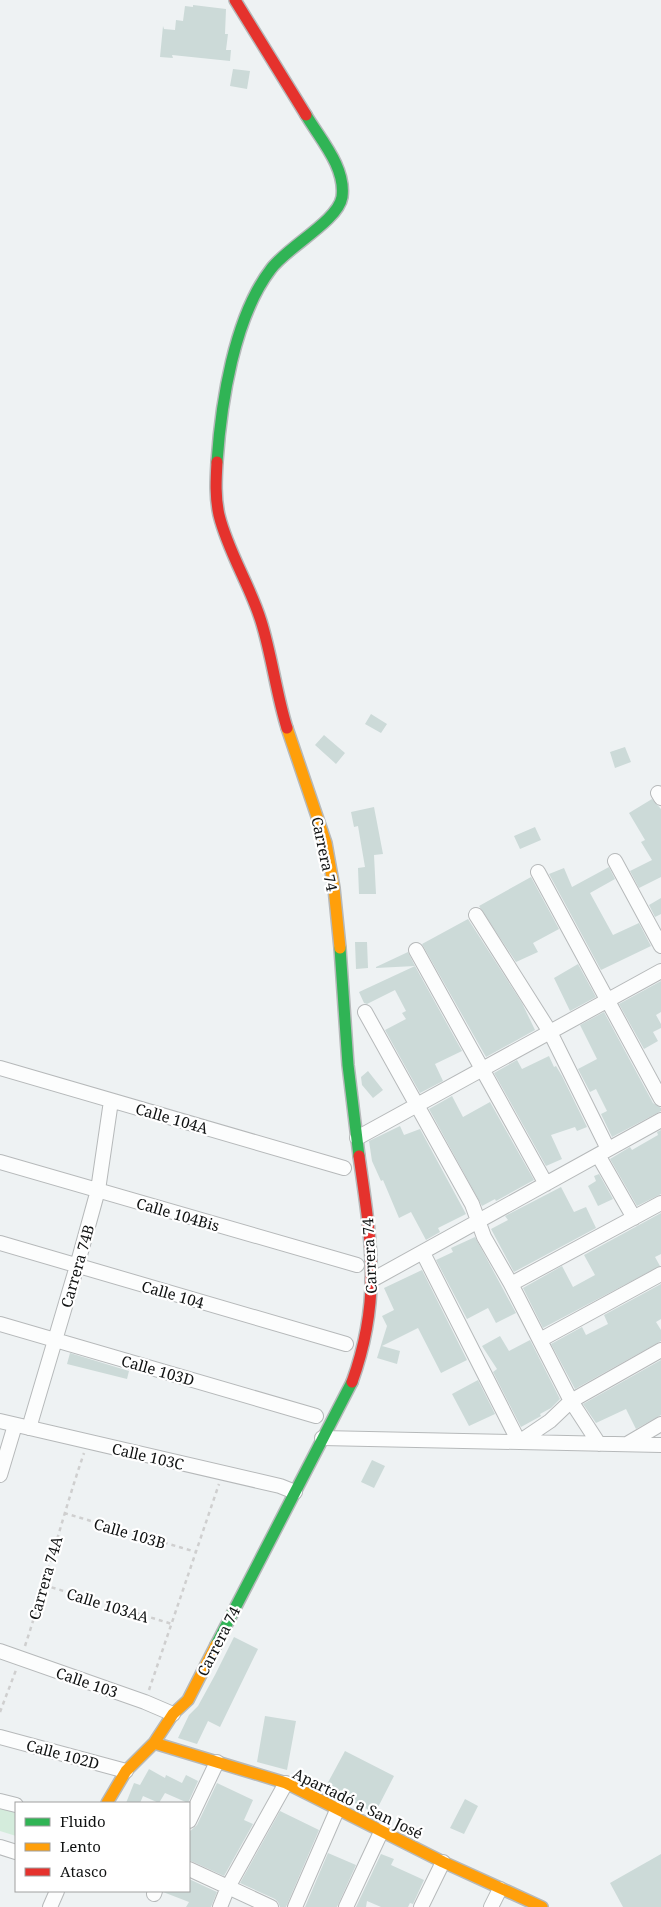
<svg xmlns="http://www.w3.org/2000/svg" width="661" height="1907" font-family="'Noto Serif',serif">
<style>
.green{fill:#d4ecdc}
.building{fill:#ccdad8}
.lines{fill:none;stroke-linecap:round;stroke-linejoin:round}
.street-casing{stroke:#b6b9ba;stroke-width:16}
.fast-casing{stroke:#b6b9ba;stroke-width:14}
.slow-casing{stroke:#b6b9ba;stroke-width:14}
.jam-casing{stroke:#b6b9ba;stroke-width:14}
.path{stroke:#cfcfcf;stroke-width:2.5;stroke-dasharray:4 4;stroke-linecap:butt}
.street{stroke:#fcfdfd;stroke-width:14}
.fast{stroke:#30b455;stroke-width:11}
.slow{stroke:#ff9f0a;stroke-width:11}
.jam{stroke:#e5322d;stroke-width:11}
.labels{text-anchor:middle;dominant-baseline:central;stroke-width:4.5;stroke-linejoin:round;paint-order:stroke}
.street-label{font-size:15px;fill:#101212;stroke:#fff}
</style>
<rect width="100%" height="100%" fill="#eef2f3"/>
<path class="green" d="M0,1808L16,1813V1836L0,1831Z"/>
<path class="building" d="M193,5L226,9L225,34H228L226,50H231L230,61L172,55L173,58L160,57L163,26L164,29L175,30L176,20L183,21L185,6L193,7Z
M233,69L250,71L247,89L230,86Z
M371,714L387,724L381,733L365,724Z
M324,735L345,753L336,764L315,745Z
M625,747L631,762L615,768L610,752Z
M652,799L661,809V877L639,888L630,871L652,860L641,842L645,840L629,813Z
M374,807L383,854L374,855L376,894H359L358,868L365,867L358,826L354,827L351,812Z
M535,827L541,840L520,849L514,836Z
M609,867L615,879L590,893L613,935L639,923L651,946L601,970L549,874L564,868L572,887Z
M531,877L559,929L533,943L538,952L516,962L479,906Z
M661,898V914L655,917L649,905Z
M468,919L522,1003L535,1030L486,1057L422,944Z
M355,942H367L368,968L356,969Z
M408,952L415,966L376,968V967Z
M578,964L596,997L570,1011L554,978Z
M415,966L462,1051L435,1064L443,1081L420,1093L385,1030L406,1019L402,1013L406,1011L395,990L367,1004L364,1003L359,992Z
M661,981V1012L656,1015L661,1024V1028L653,1032L658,1041L644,1049L619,1004Z
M604,1012L653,1103L661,1108V1111L612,1137L601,1114L607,1111L596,1089L590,1092L578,1069L597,1059L580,1025Z
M549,1056L554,1067L556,1066L562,1076L587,1127L577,1131L575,1127L551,1135L562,1159L546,1166L494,1073L517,1060L522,1069Z
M368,1071L383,1090L373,1098L362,1085L361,1077Z
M452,1096L463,1117L490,1102L534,1180L496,1201L495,1199L482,1206L429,1109Z
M400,1126L404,1135L420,1129L466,1214L438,1228L440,1232L426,1240L411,1212L399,1218L383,1180L381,1181L372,1161L369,1141Z
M661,1130V1194L637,1206L610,1159L630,1147L632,1150L658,1135L657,1132Z
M599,1174L613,1199L598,1206L588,1186L596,1181L594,1176Z
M561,1187L574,1212L586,1207L596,1228L514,1272L491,1229L508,1220L505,1216Z
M661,1213V1254L655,1257L660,1266L543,1328L523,1288L562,1266L573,1287L595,1275L584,1255Z
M475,1237L516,1313L496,1323L488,1308L467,1319L436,1260L453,1252L451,1248Z
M422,1270L467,1360L441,1373L418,1328L382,1346L400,1351L397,1364L377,1358L387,1326L382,1316L394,1310L384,1288Z
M661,1284V1319L656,1322L661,1330V1341L575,1389L551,1344L582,1327L586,1335L608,1324L604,1315Z
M500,1336L509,1351L530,1340L560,1399L551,1408L540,1414L541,1416L521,1427L493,1372L497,1369L482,1346Z
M70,1353L129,1371L127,1379L67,1364Z
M661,1360V1415L636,1429L626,1409L596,1423L583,1404Z
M478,1380L495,1414L469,1426L452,1394Z
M372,1460L385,1466L374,1488L361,1482Z
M234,1637L258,1649L220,1727L208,1721L197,1744L178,1738L189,1715L198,1706L215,1675Z
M265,1716L296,1721L287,1770L257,1762Z
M345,1751L394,1776L375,1813L325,1788Z
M149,1769L165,1778L166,1775L182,1783L186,1775L198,1781L188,1803L165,1793L159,1803L143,1796L140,1803H126L134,1783L140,1785Z
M217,1783L253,1800L244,1820L253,1824L224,1876L189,1860V1832L197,1825Z
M465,1799L478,1806L464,1834L450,1828Z
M280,1811L319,1830L286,1907H280L278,1902L275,1899L240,1883Z
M328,1853L356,1865L337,1907H305Z
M381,1854L394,1859L391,1865L424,1880L413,1904L410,1903L408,1907H381L367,1901L366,1907H356Z
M661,1854V1907H623L610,1883Z
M189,1879L217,1892L211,1907H186L189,1902L163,1892L164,1891H189Z"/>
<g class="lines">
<defs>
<path id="street" d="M658,793L661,798
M615,861L661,946
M538,872L661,1099
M476,915L550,1032L608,1149
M416,950L546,1184
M365,1012L472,1204L484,1237L511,1284L571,1401L599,1444
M0,1068L344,1168
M357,1138L661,971
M598,1155L634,1218
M0,1162L357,1265
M0,1243L346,1344
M423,1253L519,1442L550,1421L571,1401L661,1350
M372,1280L661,1120
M511,1284L661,1203
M0,1324L316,1416
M540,1340L661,1274
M0,1421L280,1486L295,1492
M29,1428L77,1266L98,1190L111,1101
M322,1438L661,1445
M627,1444L661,1424
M0,1475L15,1425
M0,1651L145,1702L173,1714
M0,1737L126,1771
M0,1801L16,1805
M189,1821L217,1762
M0,1847L16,1852
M189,1869L271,1907
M154,1894L155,1891
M50,1907L57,1891
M220,1907L228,1887L286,1783
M295,1907L338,1808
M346,1907L382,1830
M421,1907L443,1862
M491,1907L500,1889"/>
<path id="fast" d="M217,462C221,403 234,317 271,269C287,247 338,221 342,197C346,167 320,139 306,115
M340,948L348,1065L359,1156
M216,1645L352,1382"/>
<path id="slow" d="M287,728L326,843L334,888L340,948
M154,1743L286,1783L443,1862L542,1907
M107,1803L126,1771L154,1743L173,1714L188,1700L216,1645"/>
<path id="jam" d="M235,0L306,115
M217,462C216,480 215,497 219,515C228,552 250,585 261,621C272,656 276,693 287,728
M352,1382C382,1299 371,1241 359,1156"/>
</defs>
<use href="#street" class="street-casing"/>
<use href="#fast" class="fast-casing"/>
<use href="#slow" class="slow-casing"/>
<use href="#jam" class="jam-casing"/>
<path class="path" d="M64,1513L196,1552
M44,1585L172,1624
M25,1646C46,1582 62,1517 84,1453
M149,1690L219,1484
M0,1712L16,1670"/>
<use href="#street" class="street"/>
<use href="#fast" class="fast"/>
<use href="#slow" class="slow"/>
<use href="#jam" class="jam"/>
</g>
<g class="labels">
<g class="street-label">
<text transform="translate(325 854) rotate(78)">Carrera 74</text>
<text transform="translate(172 1118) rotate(16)">Calle 104A</text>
<text transform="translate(178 1214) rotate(16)">Calle 104Bis</text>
<text transform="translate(369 1256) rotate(-93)">Carrera 74</text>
<text transform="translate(77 1266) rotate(-74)">Carrera 74B</text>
<text transform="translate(173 1294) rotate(16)">Calle 104</text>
<text transform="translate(158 1370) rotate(16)">Calle 103D</text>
<text transform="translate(148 1456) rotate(13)">Calle 103C</text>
<text transform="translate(130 1533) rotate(16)">Calle 103B</text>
<text transform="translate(45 1578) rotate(-74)">Carrera 74A</text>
<text transform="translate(108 1605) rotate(17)">Calle 103AA</text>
<text transform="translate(218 1641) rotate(-63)">Carrera 74</text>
<text transform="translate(87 1682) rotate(19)">Calle 103</text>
<text transform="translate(63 1754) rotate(15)">Calle 102D</text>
<text transform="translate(358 1803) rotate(26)">Apartadó a San José</text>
</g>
</g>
<rect x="15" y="1802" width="175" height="90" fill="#ffffff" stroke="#9fa0a0"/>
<rect x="25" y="1818" width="25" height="8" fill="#30b455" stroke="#9fa0a0"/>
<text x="60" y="1827" font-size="15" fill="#101212">Fluido</text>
<rect x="25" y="1843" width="25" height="8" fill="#ff9f0a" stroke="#9fa0a0"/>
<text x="60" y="1852" font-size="15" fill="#101212">Lento</text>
<rect x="25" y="1868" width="25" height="8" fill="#e5322d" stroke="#9fa0a0"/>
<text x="60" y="1877" font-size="15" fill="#101212">Atasco</text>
</svg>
